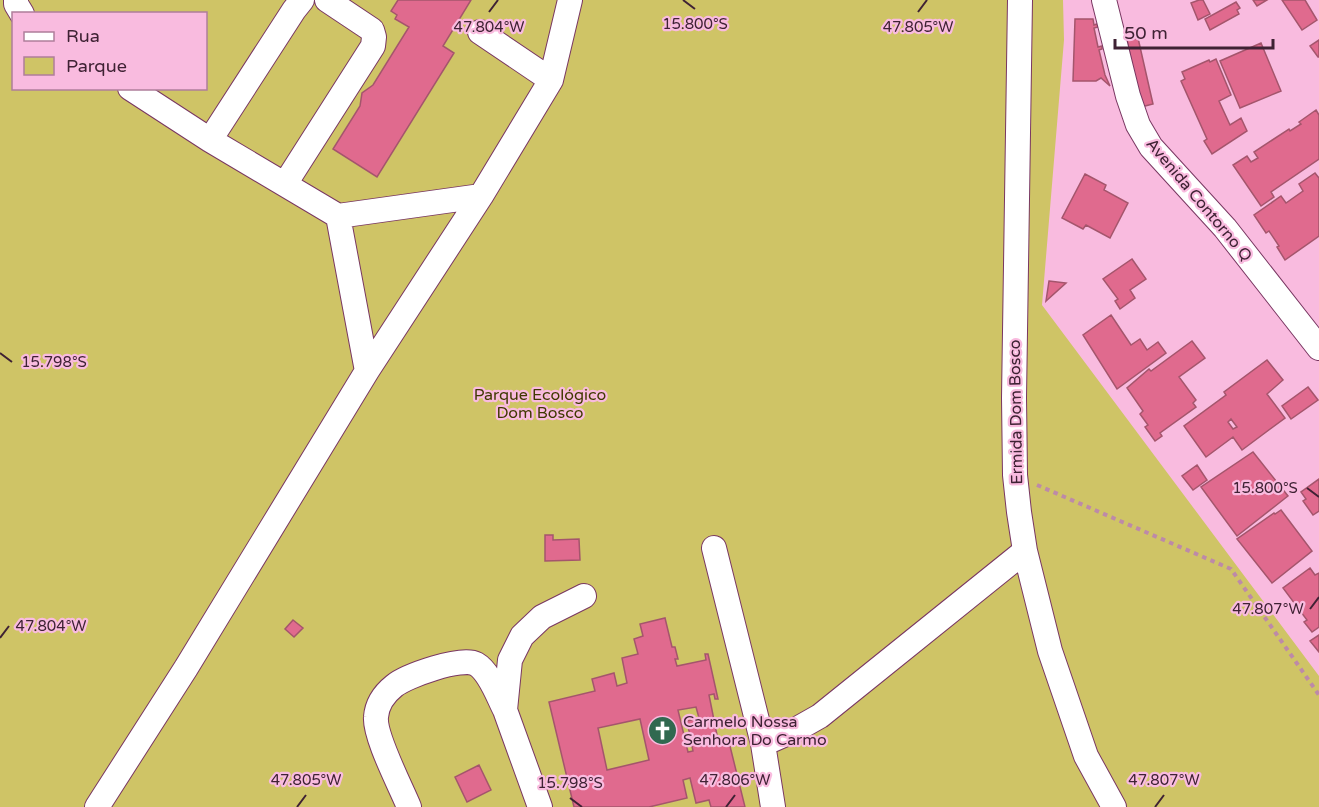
<svg xmlns="http://www.w3.org/2000/svg" width="1319" height="807" font-family="'Varela Round',sans-serif">
<style>
.green{fill:#cfc466;fill-rule:evenodd}
.building{fill:#e06a8e;stroke:#a4556c;stroke-width:1.5;fill-rule:evenodd}
.lines{fill:none;stroke-linecap:round;stroke-linejoin:round}
.minor-casing{stroke:#793762;stroke-width:26}
.path{stroke:#bd8aa8;stroke-width:4;stroke-dasharray:4.5 4.5;stroke-linecap:butt}
.minor{stroke:#fff;stroke-width:24}
.ticks{fill:none;stroke:#3f2234;stroke-width:2}
.labels{text-anchor:middle;dominant-baseline:central;stroke-width:4.5;stroke-linejoin:round;paint-order:stroke}
.street-label{font-size:16px;fill:#3f2234;stroke:#f9bbdf}
.park-label{font-size:16px;fill:#3f3900;stroke:#f9bbdf}
.poi-label{font-size:16px;fill:#3f2234;stroke:#f9bbdf;text-anchor:start}
.ticks-label{font-size:15px;text-anchor:middle;fill:#3f2234;stroke:#f9bbdf;stroke-width:4.5;stroke-linejoin:round;paint-order:stroke}
</style>
<rect width="100%" height="100%" fill="#f9bbdf"/>
<path class="green" d="M0,0H1063L1064,40L1042,305L1319,676V807H0ZM14,14H206V88H14Z"/>
<path class="building" d="M398,0H471L443,46L454,53L377,177L333,149L360,106L362,93L373,85L409,27L395,19L397,15L391,11Z
M1199,0H1203L1210,14L1198,20L1191,3Z
M1253,0H1267L1257,6Z
M1282,0H1305L1317,20L1302,30Z
M1236,2L1240,8L1237,10L1239,14L1210,30L1205,19Z
M1075,19H1093L1094,25L1097,24L1098,27L1094,28L1098,47L1102,46V49L1099,50L1105,75L1110,86L1101,78L1096,81H1073Z
M1138,38L1153,104L1141,107L1127,40Z
M1319,40V57H1318L1310,46Z
M1261,43L1281,91L1240,108L1220,61Z
M1216,59L1231,95L1219,101L1230,125L1241,118L1247,131L1212,154L1204,141L1207,139L1181,81L1185,79L1182,72L1209,60L1210,62Z
M1316,110L1319,115V159L1271,192L1274,197L1261,206L1233,165L1247,156L1251,162L1258,158L1254,152L1289,129L1290,131L1301,124L1299,122Z
M1315,173L1319,178V236L1285,260L1277,247L1279,246L1269,231L1266,233L1254,215L1281,196L1286,203L1303,191L1299,184Z
M1085,174L1106,185L1104,190L1128,203L1110,238L1086,225L1083,229L1062,218Z
M1132,259L1146,279L1130,290L1135,298L1120,309L1115,301L1118,299L1103,279Z
M1049,281L1066,283L1046,301Z
M1111,315L1131,345L1140,339L1147,350L1158,342L1166,353L1117,389L1083,335Z
M1192,341L1205,358L1179,377L1196,400L1193,403L1196,407L1160,433L1162,436L1155,441L1145,427L1148,425L1140,414L1143,411L1127,388L1149,369L1151,371Z
M1267,360L1283,380L1267,394L1285,418L1242,450L1233,437L1206,457L1184,426L1226,395L1224,392ZM1231,419L1237,427L1233,429L1228,422Z
M1308,387L1318,400L1291,419L1282,406Z
M1253,452L1288,496L1237,536L1201,487Z
M1197,465L1207,480L1193,490L1182,476Z
M1319,479V511L1313,515L1303,501L1306,499L1301,492Z
M1281,510L1312,551L1272,583L1237,539L1274,513L1275,514Z
M545,535H553V540L579,539L580,560L545,561Z
M1310,568L1315,575L1319,573V627L1312,632L1304,622L1307,620L1283,588Z
M665,618L672,647H675L678,659H675L677,666L706,660L705,654H708L718,699H715L714,694L709,695L719,745L729,742L745,807H711L709,800L696,803L690,778L683,780L687,798L649,807H574L549,702L595,691L592,679L614,673L617,686L627,683L622,658L638,654L634,639L643,636L640,624ZM696,707L699,718L687,721L693,751L688,752L678,710ZM640,719L649,760L607,770L598,728Z
M293,620L303,628L294,637L285,629Z
M1319,635V652L1310,641Z
M479,765L491,790L467,802L455,777Z"/>
<g class="lines">
<defs>
<path id="minor" d="M16,0V4L22,14
M1020,0L1014,398L1015,475L1019,512L1025,551L1050,651L1086,756L1114,807
M1104,0L1128,96L1138,125L1151,147L1225,228L1319,348
M480,32L551,80
M130,88L210,140L338,216L367,371
M210,140L294,10L302,0
M285,184L373,46L374,37L372,30L327,0
M338,216L481,196
M714,548L763,744L773,807
M763,744L797,729L820,716L1025,551
M97,807L186,668L367,371L481,196L551,80L570,0
M409,807C401,787 374,736 376,717C377,704 384,694 394,686C406,676 462,656 476,664C490,672 498,697 505,710
M540,807L505,710L510,660L522,636L542,617L584,596"/>
</defs>
<use href="#minor" class="minor-casing"/>
<path class="path" d="M1037,485L1231,569L1319,695"/>
<use href="#minor" class="minor"/>
</g>
<path class="ticks" d="M683,0L695,9M489,12L498,0M918,12L927,0M0,353L12,362M1307,488L1319,497M1310,609L1319,597M0,638L9,626M570,798L582,807M297,807L306,795M726,807L735,795M1155,807L1164,795"/>
<defs>
<symbol id="church-disc" viewBox="-11 -11 22 22"><circle r="9.5" fill="#316950" stroke="#f9bbdf"/><path d="M-1.2-6h2.4v3.5h3.3v2.4h-3.3V6h-2.4V-.1h-3.3v-2.4h3.3Z" fill="#fff"/></symbol>
</defs>
<g fill-rule="evenodd">
<use href="#church-disc" x="646" y="714" width="33" height="33"/>
</g>
<g class="labels">
<g class="street-label">
<text transform="translate(1199 200) rotate(50)">Avenida Contorno Q</text>
<text transform="translate(1016 412) rotate(-91)">Ermida Dom Bosco</text>
</g>
<g class="park-label">
<text x="540" y="395">Parque Ecológico<tspan x="540" dy="18">Dom Bosco</tspan></text>
</g>
<g class="poi-label">
<text x="683" y="722">Carmelo Nossa<tspan x="683" dy="18">Senhora Do Carmo</tspan></text>
</g>
</g>
<g class="ticks-label">
<text x="695" y="29">15.800°S</text>
<text x="489" y="32">47.804°W</text>
<text x="918" y="32">47.805°W</text>
<text x="54" y="367">15.798°S</text>
<text x="1265" y="493">15.800°S</text>
<text x="1268" y="614">47.807°W</text>
<text x="51" y="631">47.804°W</text>
<text x="306" y="785">47.805°W</text>
<text x="735" y="785">47.806°W</text>
<text x="1164" y="785">47.807°W</text>
<text x="570" y="788">15.798°S</text>
</g>
<rect x="12" y="12" width="195" height="78" fill="#f9bbdf" stroke="#af7e9b" stroke-width="1.5"/>
<rect x="24" y="32" width="30" height="9" fill="#ffffff" stroke="#af7e9b" stroke-width="1.5"/>
<text x="66" y="42" font-size="18" fill="#3f2234">Rua</text>
<rect x="24" y="57" width="30" height="18" fill="#cfc466" stroke="#af7e9b" stroke-width="1.5"/>
<text x="66" y="72" font-size="18" fill="#3f2234">Parque</text>
<path d="M1115 39v9h158v-9" fill="none" stroke="#3f2234" stroke-width="3"/>
<text x="1124" y="39" font-size="18" fill="#3f2234" stroke="#f9bbdf" stroke-width="4.5" paint-order="stroke">50 m</text>
</svg>
